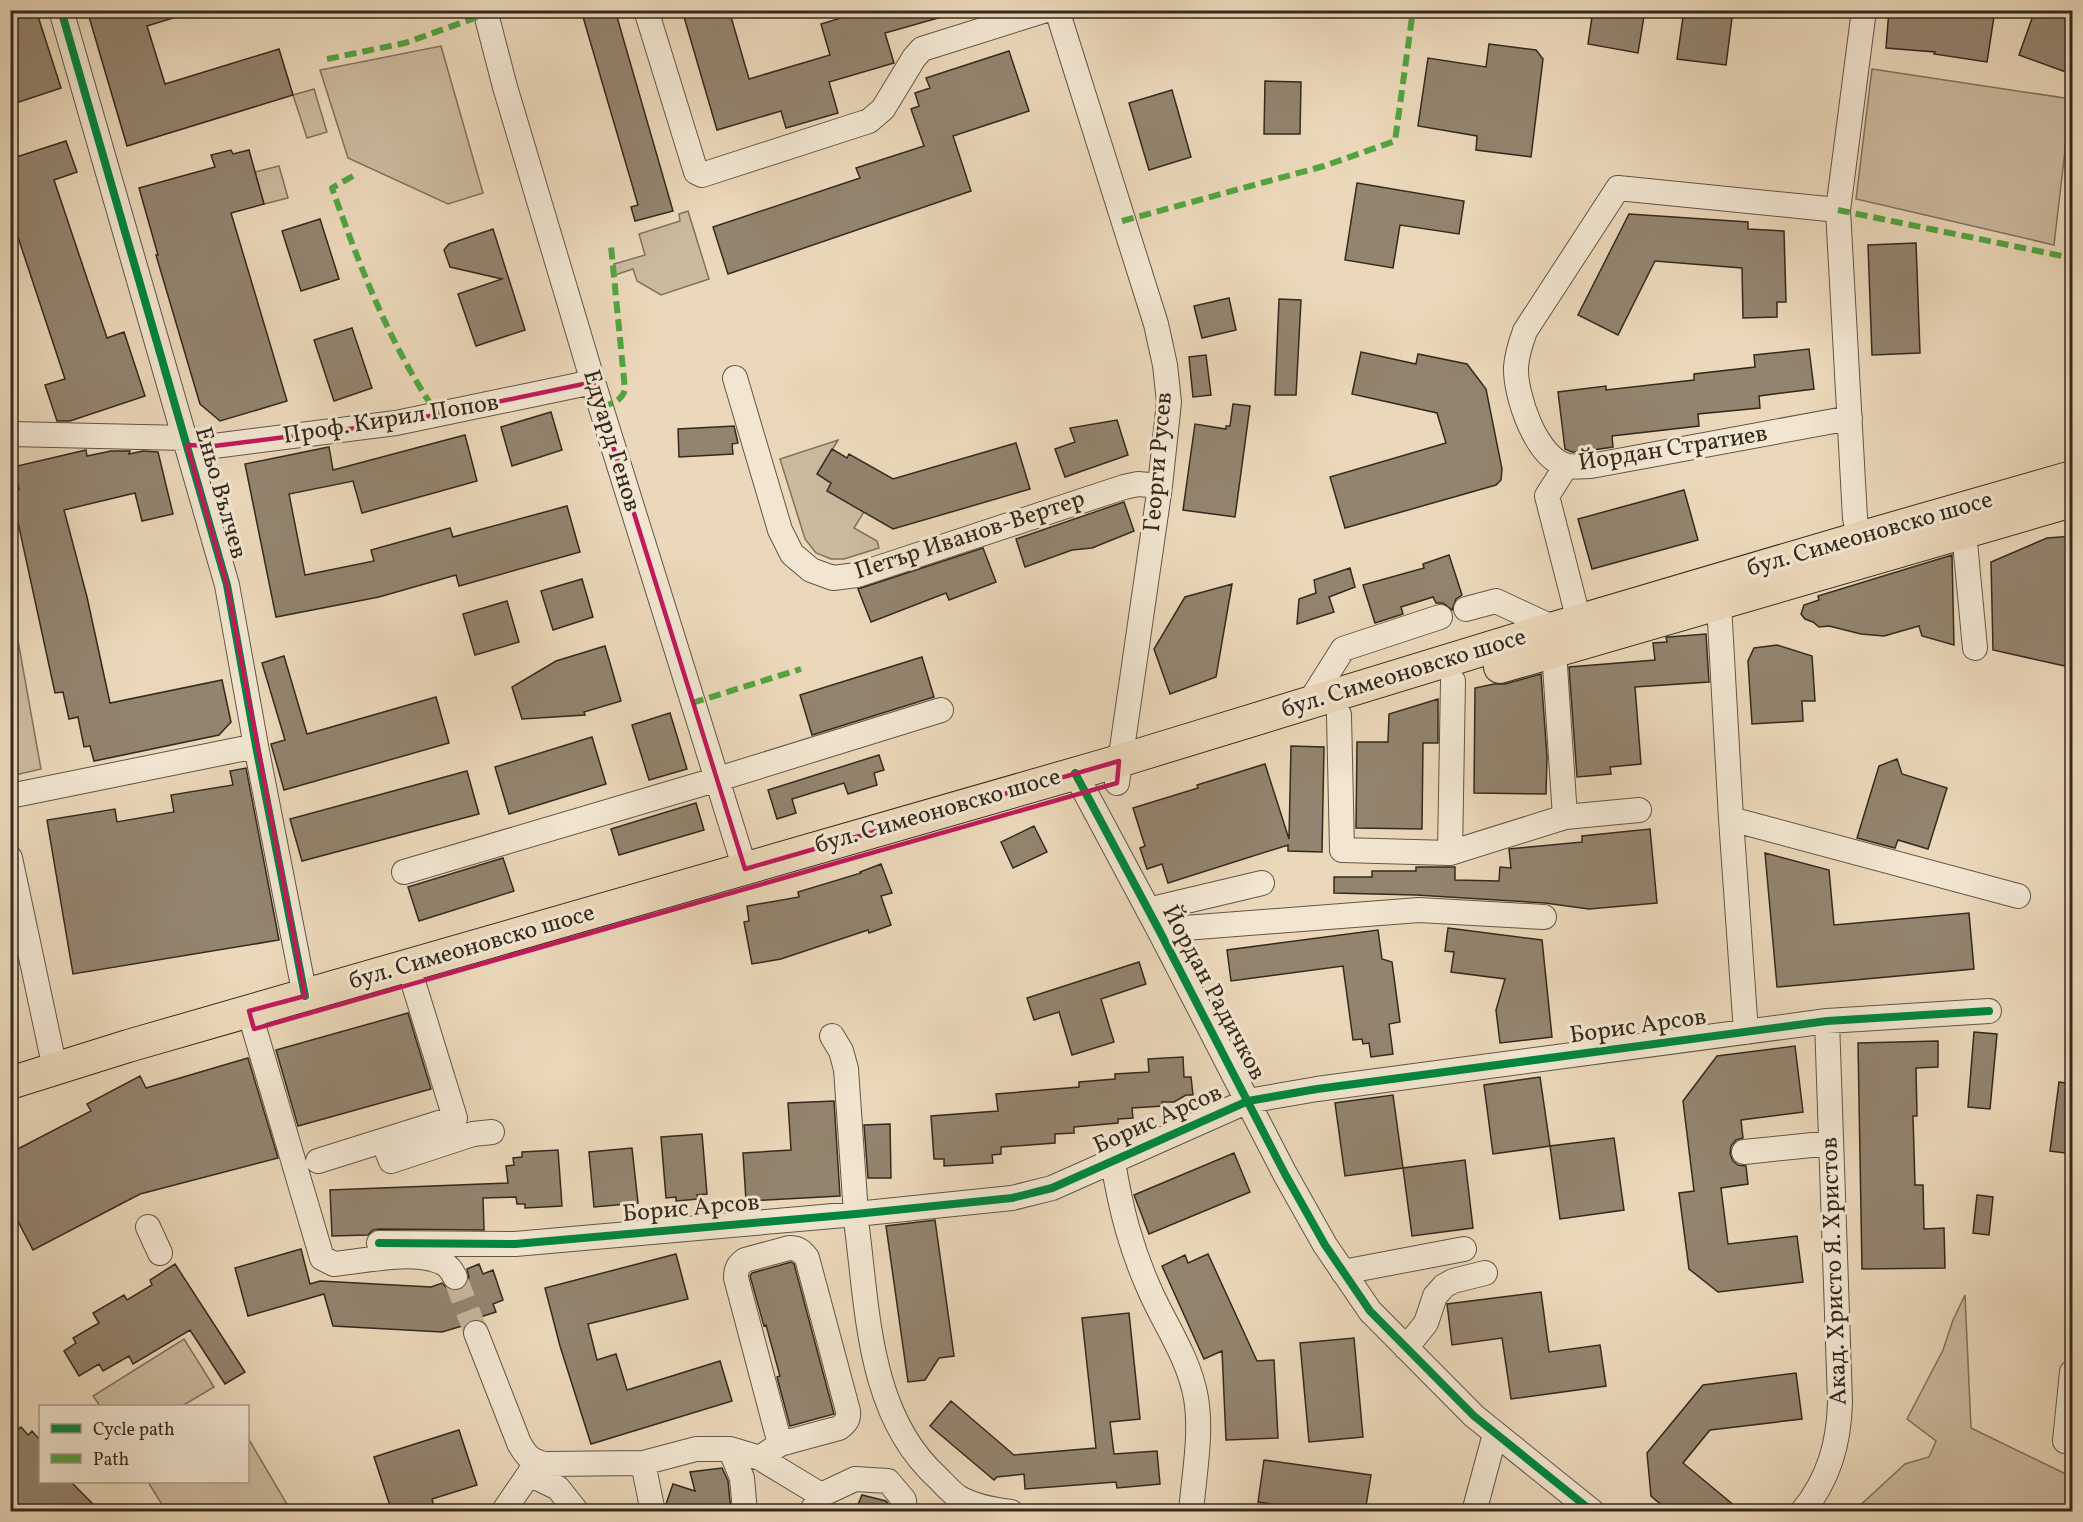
<svg xmlns="http://www.w3.org/2000/svg" width="2083" height="1522" font-family="Vollkorn,serif">
<style>
.green{fill:#ccba9f;stroke:#80725e;stroke-width:1.5}
.building{fill:#93846f;stroke:#342a1e;stroke-width:1.5}
.lines{fill:none;stroke-linecap:round;stroke-linejoin:round}
.minor-tunnel{stroke:#c6b59b;stroke-width:24;stroke-dasharray:24 12;stroke-linecap:butt}
.minor-casing{stroke:#625645;stroke-width:26}
.major-casing{stroke:#342a1e;stroke-width:34}
.minor{stroke:#f2e6d2;stroke-width:24}
.major{stroke:#ebd8ba;stroke-width:32}
.quiet{stroke:#53a441;stroke-width:6;stroke-dasharray:12 6;stroke-linecap:butt}
.cycleway-casing{stroke:#f2e6d2;stroke-width:11}
.cycleway{stroke:#00873e;stroke-width:8}
.marked{fill:none;stroke:#c2185b;stroke-width:4.5;stroke-linejoin:round}
.labels{text-anchor:middle;dominant-baseline:central;stroke-width:6;stroke-linejoin:round;paint-order:stroke}
.street-label{font-size:24px;fill:#342a1e;stroke:#f2e6d2}
</style>
<rect width="100%" height="100%" fill="#ebd8ba"/>
<filter id="stains"><feTurbulence type="fractalNoise" baseFrequency=".00333" numOctaves="4"/><feColorMatrix values="0 0 0 0 .2 0 0 0 0 .09 0 0 0 0 .02 0 0 0 .5 -.17"/></filter>
<radialGradient id="worn" r=".72"><stop offset=".6" stop-color="#630" stop-opacity="0"/><stop offset="1" stop-color="#630" stop-opacity=".3"/></radialGradient>
<path class="green" d="M441,46L483,193L448,204L348,158L320,70Z
M1872,69L2071,99L2054,245L1856,199Z
M314,89L327,132L307,138L293,95Z
M279,166L288,198L264,204L255,172Z
M688,211L709,279L661,295L637,281L633,269L615,275L614,264L645,255L639,234L680,221L679,214Z
M838,440L818,474L831,483L864,512L854,528L877,541L879,548L844,559H831L816,553L805,539L780,459Z
M10,596L41,769L11,776H10Z
M1965,1295L1971,1428L2072,1477V1511H1854L1905,1464L1929,1457L1936,1441L1907,1419L1943,1350L1953,1320Z
M184,1339L214,1387L182,1406H100L93,1396Z
M248,1438L291,1511H166L148,1482H248Z"/>
<path class="building" d="M10,10H36L61,88L10,105Z
M87,10H186V14L147,26L165,84L279,49L293,95L127,146Z
M581,10H615L673,211L635,221L631,207L638,205Z
M682,10H729L749,79L830,55L821,24L867,10H949V15L885,33L894,63L829,82L838,113L786,128L781,111L717,130Z
M1593,10H1645L1638,53L1588,44Z
M1684,10H1733L1726,65L1677,59Z
M1889,10H1995L1987,62L1934,54L1935,52L1886,48Z
M2035,10H2073V53L2066,72L2019,55Z
M1489,44L1536,50L1543,59L1531,157L1476,150L1477,136L1418,126L1428,58L1486,67Z
M1009,51L1029,111L953,136L971,191L728,274L713,227L860,178L856,168L924,146L911,109L919,106L915,93L930,88L926,78Z
M1265,81L1301,82L1300,134H1264Z
M1172,90L1191,157L1149,170L1129,103Z
M66,141L77,172L54,180L107,338L124,332L145,396L70,421H57L45,385L65,379L10,213V159Z
M231,150L233,154L249,150L264,204L231,213L287,401L220,421L200,404L156,255H158L139,188L215,167L211,155Z
M1357,183L1464,201L1459,234L1400,225L1393,268L1345,260Z
M1629,214L1748,222V229L1784,231L1786,302H1777V317L1743,318L1742,268L1655,261L1618,335L1578,315Z
M320,219L339,279L301,291L282,231Z
M493,229L525,330L476,346L458,294L502,279L450,267L444,250L449,244Z
M1916,243L1920,353L1872,355L1868,245Z
M1229,298L1236,330L1202,338L1194,306Z
M1279,299L1301,300L1296,395H1275Z
M352,328L372,388L334,401L314,340Z
M1809,349L1814,389L1759,396L1760,408L1698,414L1699,426L1612,436L1613,447L1579,452H1572L1565,449L1558,392L1606,386V390L1694,380V374L1755,367L1754,355Z
M1361,352L1416,364L1418,354L1467,364L1486,389L1502,469L1501,480L1496,485L1345,528L1330,477L1446,443L1437,413L1352,394Z
M1206,355L1211,395L1193,397L1189,357Z
M1233,404L1250,406L1235,517L1183,510L1195,424L1226,429V426H1230Z
M551,412L562,450L512,466L501,427Z
M1117,420L1128,455L1065,477L1055,449L1075,442L1070,428Z
M734,426L738,443L732,444L733,454L679,457L678,429Z
M465,435L477,481L362,513L353,481L289,494L305,575L374,561L371,550L450,528L453,537L567,506L580,552L459,586L456,575L379,597L276,617L245,464L329,447L333,470Z
M1016,443L1030,489L893,529L827,491L831,483L817,474L832,449L847,458L849,454L893,479Z
M86,450L87,456L111,451H130L129,454L143,451L158,452L173,514L142,521L135,493L64,510L87,597L110,703L222,680L231,722L219,735L94,761L90,746L84,747L78,717L69,719L63,692L55,693L11,490L19,489L13,467Z
M1684,490L1698,540L1592,569L1578,519Z
M1124,502L1134,531L1092,548L1072,550L1025,567L1016,539Z
M2073,536V619L2065,666L1993,650L1991,562L2047,538Z
M983,548L996,582L949,600L946,593L871,622L858,589Z
M1449,555L1462,595L1456,599L1452,610L1443,603H1436L1433,597L1401,607L1403,614L1375,623L1363,585L1424,568L1423,564Z
M1952,555L1954,645L1922,636L1919,626L1884,636L1861,634L1829,626L1819,627L1813,622L1805,619L1801,614L1804,605L1819,600L1818,596Z
M1350,568L1355,587L1329,597L1334,612L1297,624L1299,599L1316,593L1314,580Z
M582,579L593,617L553,630L541,591Z
M1232,584L1216,677L1170,694L1154,649L1185,597Z
M507,601L519,642L475,655L463,614Z
M1706,634L1709,682L1635,687L1641,764L1610,767L1611,774L1577,777L1569,667L1655,660L1653,643L1667,642L1666,637H1669Z
M1777,645L1812,656L1815,701H1802L1803,721L1752,724L1748,661L1754,648Z
M605,646L621,701L584,712L585,715L522,719L512,687L556,661Z
M284,656L307,734L436,697L449,743L284,790L271,744L285,740L262,663Z
M922,657L934,697L812,735L800,695Z
M1541,674L1547,757L1546,794L1474,793L1475,688L1494,684H1505Z
M1438,699V743H1423L1422,829L1356,828L1357,742H1388L1389,714Z
M670,713L687,769L649,780L632,725Z
M592,737L606,784L509,814L495,767Z
M1291,746L1324,747L1322,852L1288,851V845L1168,883L1162,864L1147,869L1140,848L1145,846L1133,808L1198,788L1197,785L1265,764L1289,839Z
M879,755L884,770L874,773L877,785L848,794L844,783L792,799L796,813L777,819L768,790Z
M1897,759L1902,774L1947,788L1928,849L1898,840L1895,848L1857,838L1879,766Z
M246,768L279,940L73,974L47,820L115,809L117,822L174,812L171,795L233,785L230,771Z
M467,771L479,814L302,861L290,819Z
M696,803L704,830L619,855L611,829Z
M1034,826L1047,852L1013,868L1001,842Z
M1650,829L1657,903L1589,909L1545,903L1497,900L1416,895L1334,893V877H1372V871H1416V867H1455V880L1499,881L1500,867L1511,868L1509,849L1582,842V836Z
M1765,853L1829,870L1834,925L1969,913L1974,969L1777,987Z
M503,858L514,891L419,921L408,887Z
M881,864L892,893L881,896L891,925L869,933L868,930L781,959L752,964L744,922L749,921L747,906L799,897L798,892L861,873L860,872Z
M1448,928L1542,940L1552,1037L1500,1043L1496,1010L1505,979L1451,972L1454,952L1445,951Z
M1378,930L1382,959L1392,962L1400,1022L1389,1024L1393,1054L1371,1057L1369,1043L1363,1044L1362,1039L1353,1040L1343,966L1231,981L1227,950Z
M1139,962L1146,984L1101,999L1114,1042L1072,1055L1059,1012L1034,1020L1027,998Z
M408,1013L431,1089L298,1126L276,1050Z
M1974,1032L1997,1034L1990,1109L1968,1107Z
M1938,1041V1067L1916,1068L1917,1116H1913L1915,1185H1923L1924,1229L1944,1228L1945,1268L1862,1269L1858,1043Z
M1795,1046L1803,1112L1741,1120L1743,1138L1736,1140L1731,1146L1730,1154L1733,1161L1738,1165L1746,1166L1748,1184L1721,1188L1728,1244L1797,1236L1803,1282L1718,1292L1689,1269L1679,1193L1694,1191L1683,1101L1717,1056Z
M1183,1057L1184,1077H1191L1193,1095H1186L1174,1102H1162L1163,1106L1132,1108L1133,1118L1118,1119V1123L1074,1127V1133L1055,1134V1143L1001,1147V1154L992,1155L993,1163L944,1166V1159H934L931,1116L998,1111L996,1094L1079,1087V1082L1115,1079V1074L1149,1072L1148,1059Z
M248,1058L278,1158L140,1194L33,1250L10,1206V1153L91,1111L87,1104L140,1076L146,1088Z
M1540,1077L1550,1146L1493,1154L1484,1085Z
M2059,1082L2073,1084V1154L2050,1151Z
M1393,1095L1403,1168L1345,1176L1335,1103Z
M834,1101L840,1196L746,1201L743,1153L791,1150L788,1103Z
M890,1124L891,1178H868L864,1125Z
M702,1134L707,1194L697,1195L698,1199L676,1201V1197L666,1198L661,1137Z
M1614,1138L1624,1210L1560,1219L1550,1146Z
M632,1148L638,1203L594,1207L589,1152Z
M558,1150L562,1206L525,1208V1204H517L516,1197L483,1198L484,1230L379,1229L373,1230L368,1235L332,1236L330,1190L508,1183L506,1166L514,1165L513,1158L522,1157V1152Z
M1234,1153L1250,1192L1149,1234L1134,1195Z
M1465,1160L1473,1228L1412,1236L1403,1168Z
M1977,1195L1993,1197L1989,1235L1973,1233Z
M935,1220L954,1356L939,1358L925,1380L908,1382L886,1226Z
M301,1249L310,1284L320,1281L431,1287L442,1283L448,1289L455,1291L462,1289L467,1284L469,1277L467,1269L479,1264L483,1274L493,1270L503,1300L493,1304L496,1312L471,1320L462,1326L442,1332L333,1326L324,1294L248,1316L235,1268Z
M676,1254L688,1299L588,1324L597,1360L616,1354L627,1390L720,1361L732,1401L591,1444L560,1346L545,1288Z
M1208,1254L1257,1361L1274,1360L1278,1438L1226,1440L1222,1351L1204,1359L1162,1266L1185,1255L1188,1263Z
M791,1262L794,1264L834,1414L790,1426L777,1377L780,1376L766,1325L764,1326L750,1276L752,1273Z
M175,1264L245,1372L225,1384L190,1330L133,1364L129,1356L103,1371L99,1364L79,1376L64,1351L76,1343L73,1338L99,1323L93,1313L124,1295L127,1300L152,1285L150,1280Z
M1541,1292L1549,1352L1600,1345L1606,1386L1511,1399L1502,1338L1452,1345L1447,1304Z
M1129,1313L1140,1419L1110,1422L1114,1454L1157,1451L1160,1484L1117,1488L1116,1482L1025,1489L1024,1474L997,1477L994,1480L930,1426L951,1401L1014,1455L1096,1448L1082,1318Z
M1354,1338L1363,1437L1309,1442L1300,1343Z
M1796,1373L1802,1419L1710,1430L1683,1463L1742,1512H1670L1651,1496L1647,1453L1703,1385Z
M21,1427L28,1435L32,1431L40,1440V1482H71L101,1512H17L10,1505V1436Z
M459,1430L477,1485L432,1499L435,1512H392L374,1457Z
M1264,1460L1371,1475L1365,1512H1328L1258,1502Z
M722,1468L728,1481L731,1512H667L666,1504L673,1484L695,1491L690,1472Z
M862,1495L886,1501L890,1506L891,1512H855Z"/>
<g class="lines">
<path class="minor-tunnel" d="M455,1277L476,1333"/>
<defs>
<path id="minor" d="M61,10L227,585L256,746L305,996
M485,10L505,87L593,382L745,869
M646,10L696,172L702,175L869,121L883,109L914,58L922,49L1046,10
M1057,10L1156,324L1165,365L1169,402L1160,486L1117,783
M1838,210L1618,188L1525,331C1521,342 1517,354 1516,367C1515,395 1536,459 1568,466C1575,467 1584,466 1591,466L1850,418
M735,378L780,530L792,554L811,570L833,578L857,575L1124,487L1138,484L1160,486
M10,434L185,438
M187,445L214,446L396,423L593,382
M1566,466L1547,496L1579,621
M1964,532L1975,648
M1859,538L1855,518L1838,210L1864,10
M1719,604L1731,819L1746,1032
M1466,609L1496,601L1554,628
M1554,651L1565,817
M1453,681L1450,853L1565,817L1639,810
M1309,703L1343,649L1440,617
M1339,715L1342,850L1450,853
M1075,773L1159,930L1285,1174L1325,1245L1370,1311L1474,1416L1593,1512
M10,796L256,746
M1731,819L2018,896
M10,858L55,1069
M404,872L715,780L941,710
M1148,910L1262,883
M1159,930L1419,910L1544,917
M249,1011L322,1258L334,1264C365,1261 414,1249 443,1263C449,1266 452,1271 455,1277
M832,1036L841,1051L846,1069L856,1214
M383,1141L391,1161L473,1134L492,1132
M1744,1152L1831,1143
M318,1161L455,1118L414,985
M1113,1162C1121,1210 1131,1249 1151,1293C1167,1328 1189,1359 1196,1398C1202,1434 1194,1475 1191,1512
M148,1227L160,1253
M857,1228C868,1314 869,1416 938,1478C944,1484 951,1492 958,1497C973,1506 994,1510 1011,1512
M379,1243L515,1244L856,1214L1012,1198L1052,1188L1248,1101L1317,1089L1827,1021L1989,1011
M1343,1272L1464,1249
M476,1333L519,1443C526,1456 531,1461 545,1464L643,1463L696,1449H730L760,1458L821,1495
M1406,1348L1426,1323L1435,1296L1444,1286L1453,1281L1485,1273
M2065,1441L2072,1372
M730,1449L742,1478L745,1512
M760,1458L780,1444L736,1278C736,1269 738,1265 745,1260L789,1248C798,1248 802,1251 807,1258L848,1411C849,1419 846,1423 839,1428L780,1444
M643,1463L653,1512
M529,1474L558,1488L577,1512
M503,1512L529,1474L535,1462
M811,1512L821,1495L855,1479L888,1481L904,1500L905,1512
M1474,1512L1495,1434
M1802,1512C1829,1479 1839,1443 1840,1402L1827,1021"/>
<path id="major" d="M1500,667L2072,501
M10,1083L128,1046L1119,761L1554,628L1859,538L2072,477"/>
</defs>
<use href="#minor" class="minor-casing"/>
<use href="#major" class="major-casing"/>
<use href="#minor" class="minor"/>
<use href="#major" class="major"/>
<path class="quiet" d="M327,59L405,43L486,14
M353,176L332,188C360,267 390,346 438,415
M1838,210L2072,258
M1122,221L1324,166L1395,141L1413,10
M601,407C612,403 621,402 625,390L611,246
M692,703L801,669"/>
<defs>
<path id="cycleway" d="M61,10L227,585L256,746L305,996
M1075,773L1159,930L1285,1174L1325,1245L1370,1311L1474,1416L1593,1512
M379,1243L515,1244L856,1214L1012,1198L1052,1188L1248,1101L1317,1089L1827,1021L1989,1011"/>
</defs>
<use href="#cycleway" class="cycleway-casing"/>
<use href="#cycleway" class="cycleway"/>
</g>
<path class="marked" d="M593,382L745,869L1119,761L1117,783L254,1029L249,1011L305,996L227,585L187,445L214,446L396,423Z"/>
<g class="labels">
<g class="street-label">
<text transform="translate(391 420) rotate(-9)">Проф. Кирил Попов</text>
<text transform="translate(611 441) rotate(73)">Едуард Генов</text>
<text transform="translate(1673 449) rotate(-9)">Йордан Стратиев</text>
<text transform="translate(1159 462) rotate(-85)">Георги Русев</text>
<text transform="translate(220 493) rotate(74)">Еньо Вълчев</text>
<text transform="translate(1870 535) rotate(-16)">бул. Симеоновско шосе</text>
<text transform="translate(970 536) rotate(-18)">Петър Иванов-Вертер</text>
<text transform="translate(1404 674) rotate(-17)">бул. Симеоновско шосе</text>
<text transform="translate(938 812) rotate(-16)">бул. Симеоновско шосе</text>
<text transform="translate(472 948) rotate(-16)">бул. Симеоновско шосе</text>
<text transform="translate(1213 993) rotate(62)">Йордан Радичков</text>
<text transform="translate(1638 1027) rotate(-8)">Борис Арсов</text>
<text transform="translate(1158 1120) rotate(-24)">Борис Арсов</text>
<text transform="translate(691 1209) rotate(-5)">Борис Арсов</text>
<text transform="translate(1835 1271) rotate(-92)">Акад. Христо Я. Христов</text>
</g>
</g>
<rect width="2083" height="1522" fill="none" stroke="#ebd8ba" stroke-width="36"/>
<rect x="12" y="12" width="2059" height="1498" fill="none" stroke="#342a1e" stroke-width="3"/>
<rect x="18" y="18" width="2047" height="1486" fill="none" stroke="#342a1e" stroke-width="1.5"/>
<rect x="39" y="1405" width="210" height="78" fill="#f2e6d2" stroke="#a69b8a" stroke-width="1.5"/>
<rect x="51" y="1424" width="30" height="9" fill="#00873e" stroke="#a69b8a" stroke-width="1.5"/>
<text x="93" y="1435" font-size="18" fill="#342a1e">Cycle path</text>
<rect x="51" y="1454" width="30" height="9" fill="#53a441" stroke="#a69b8a" stroke-width="1.5"/>
<text x="93" y="1465" font-size="18" fill="#342a1e">Path</text>
<rect width="100%" height="100%" filter="url(#stains)"/>
<rect width="100%" height="100%" fill="url(#worn)"/>
</svg>
